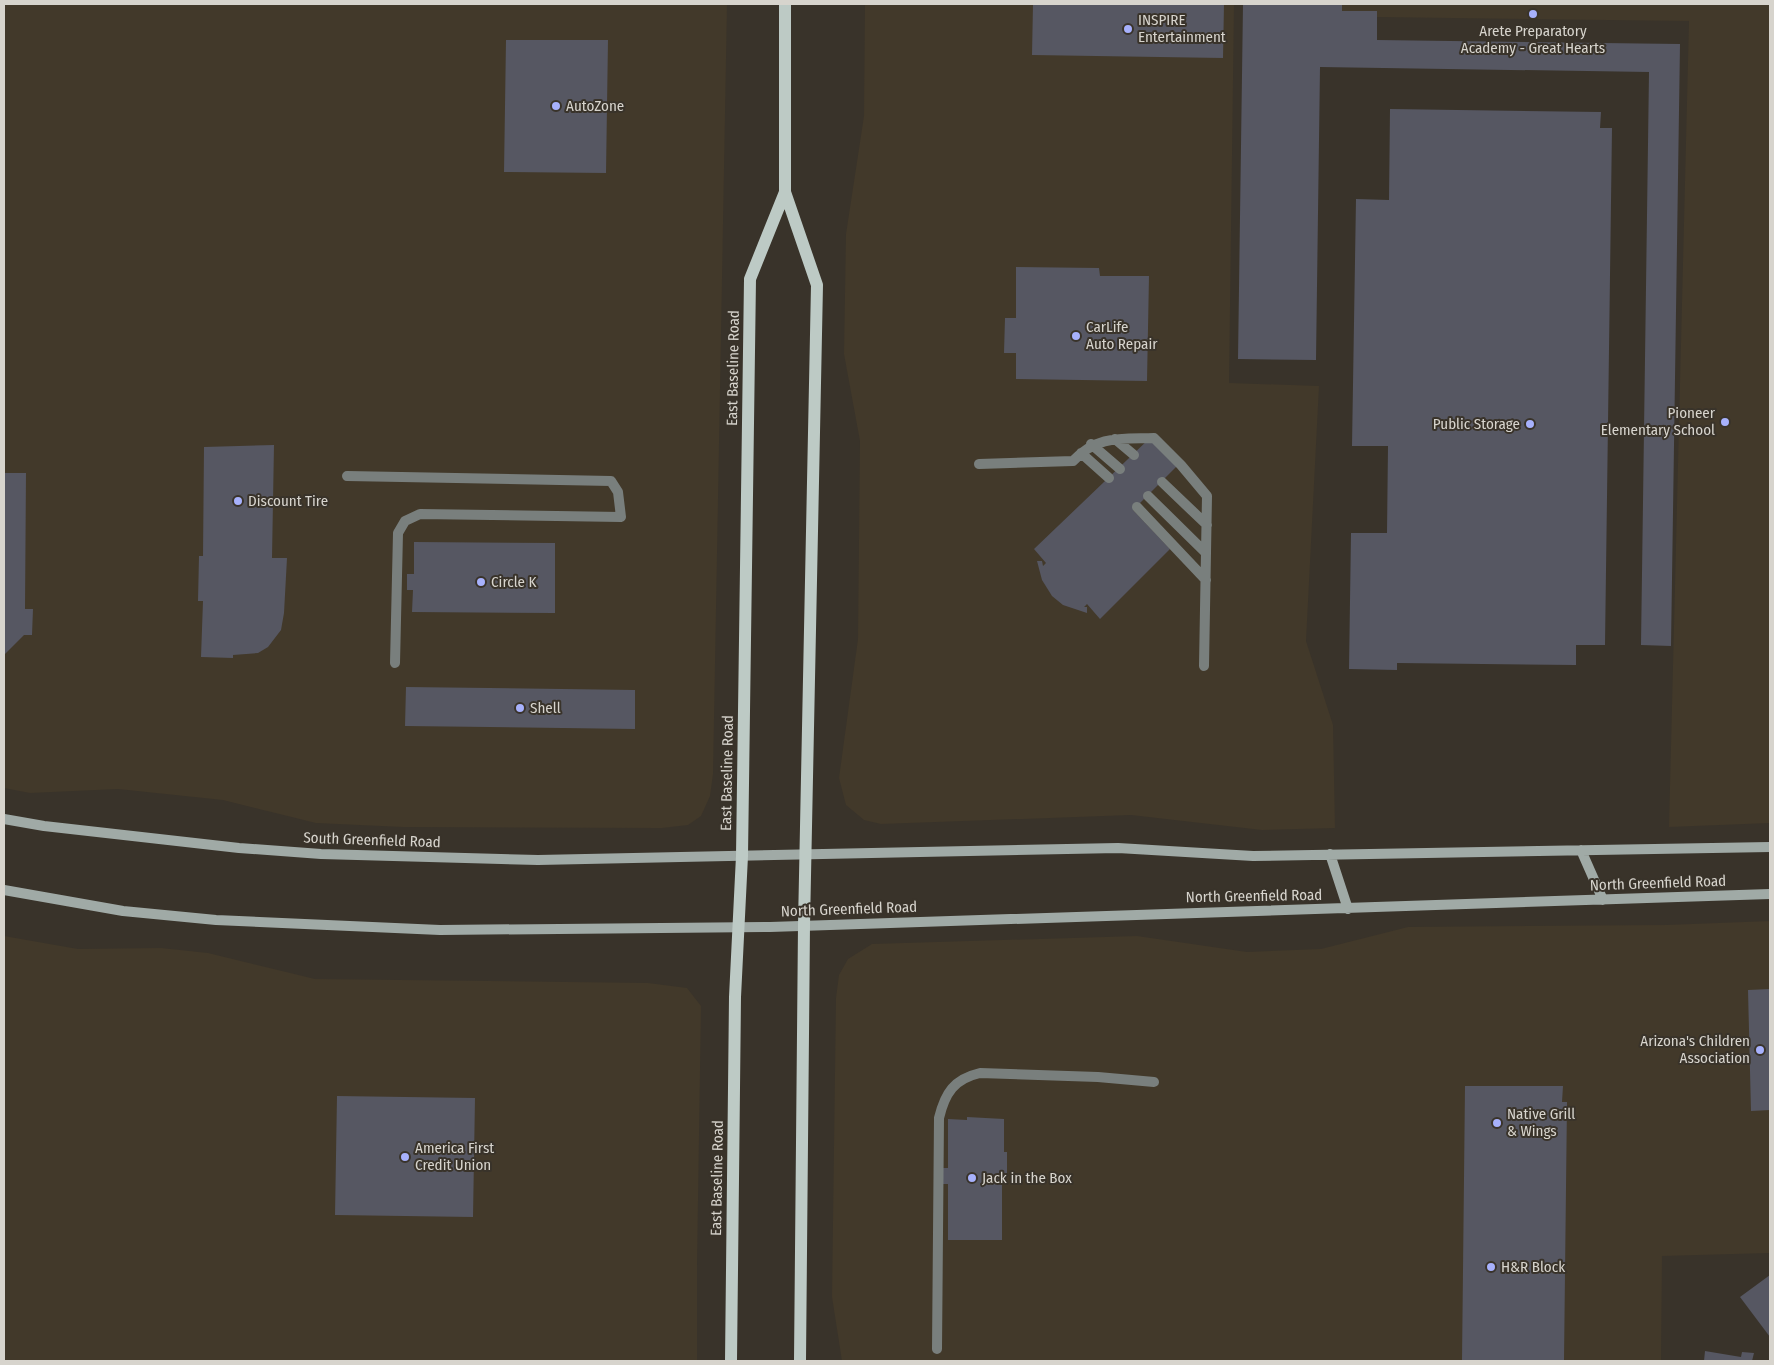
<svg xmlns="http://www.w3.org/2000/svg" width="1774" height="1365" font-family="'Fira Sans Condensed',sans-serif">
<style>
.built{fill:#42392a}
.building{fill:#565762}
.lines{fill:none;stroke-linecap:round;stroke-linejoin:round}
.service{stroke:#797f7d;stroke-width:10}
.secondary{stroke:#a0aaa6;stroke-width:10}
.primary{stroke:#bdcac5;stroke-width:12}
.poi-dot{fill:#a7b1fc;stroke:#39332a;stroke-width:2}
.labels{text-anchor:middle;dominant-baseline:central;stroke-width:4;stroke-linejoin:round;paint-order:stroke}
.poi-label{font-size:15px;fill:#d7d4cd;stroke:#39332a;text-anchor:start}
.street-label{font-size:15px;fill:#d7d4cd;stroke:#39332a}
</style>
<rect width="100%" height="100%" fill="#39332a"/>
<path class="built" d="M4,4H727L713,774L710,796L701,816L688,825L662,828L403,827L316,823L223,800L118,789L30,793L4,788Z
M865,4H1234L1229,383L1319,386L1306,641L1333,725L1335,828L1262,830L1131,815L881,824L864,820L846,805L839,778L858,639L860,441L844,354L846,234L864,116Z
M1342,4H1770V823L1669,827L1689,21L1377,17V11H1342Z
M1770,921V1253L1662,1256L1661,1361H842L832,1297L836,998L839,975L848,959L872,944L1137,936L1247,952L1321,949L1408,927L1666,925Z
M4,936L78,949L161,948L208,953L315,979L648,983L687,988L701,1006L697,1265V1361H4Z"/>
<path class="building" d="M1033,4H1224L1223,58L1032,55Z
M1243,4H1342V11H1377V40L1680,44L1671,646L1641,645L1649,72L1320,67L1316,360L1238,359Z
M506,40H608L606,173L504,172Z
M1390,109L1601,112L1600,128H1612L1605,645H1576V665L1397,663V670L1349,669L1351,533H1387L1388,446H1352L1356,199L1389,200Z
M1016,267L1099,268L1100,276H1149L1147,381L1016,379V353H1004L1005,318H1016Z
M1151,437L1178,465L1133,510L1170,549L1100,619L1087,604L1084,607H1087V613L1063,605L1052,596L1042,580L1037,561H1042L1043,566L1046,563L1034,549Z
M274,445L272,558H287L284,613L281,630L268,647L258,653L233,655V658L201,657L203,601H198L199,556H203L204,447Z
M4,473H26L25,609H33L32,635H24L4,655Z
M414,542L555,543V613L412,612L413,590H407V574H414Z
M406,687L635,690V729L405,726Z
M1770,989V1110L1751,1111L1748,990Z
M1465,1086H1563L1562,1102H1567L1564,1361H1462Z
M337,1096L475,1098L473,1217L335,1215Z
M967,1117L1004,1119V1152H1007V1173H1002V1240H948V1184H942V1168H948V1119L967,1120Z
M1770,1275V1337L1740,1297Z
M1705,1351L1741,1357L1742,1352L1754,1353L1752,1361H1704Z"/>
<g class="lines">
<path class="service" d="M1115,439L1134,455
M1091,444L1120,469
M1081,453L1109,478
M979,464L1073,461C1097,435 1121,439 1154,438L1181,465L1207,496L1204,666
M347,476L611,481L618,492L621,517L420,514L405,521L398,533L395,663
M1162,482L1207,525
M1148,496L1206,553
M1137,507L1206,580
M937,1349L939,1118C945,1093 954,1079 980,1073L1098,1077L1154,1082"/>
<path class="secondary" d="M4,819L44,826L239,848L321,854L538,860L1118,848L1253,856L1770,847
M1581,850L1603,900
M1330,854L1348,909
M4,890L123,911L216,920L440,930L770,927L1770,894"/>
<path class="primary" d="M785,4V192L817,285L804,925L800,1361
M731,1361L735,997L742,856L750,279L785,192"/>
</g>
<g class="poi-dot">
<circle cx="1533" cy="14" r="5"/>
<circle cx="1128" cy="29" r="5"/>
<circle cx="556" cy="106" r="5"/>
<circle cx="1076" cy="336" r="5"/>
<circle cx="1725" cy="422" r="5"/>
<circle cx="1530" cy="424" r="5"/>
<circle cx="238" cy="501" r="5"/>
<circle cx="481" cy="582" r="5"/>
<circle cx="520" cy="708" r="5"/>
<circle cx="1760" cy="1050" r="5"/>
<circle cx="1497" cy="1123" r="5"/>
<circle cx="405" cy="1157" r="5"/>
<circle cx="972" cy="1178" r="5"/>
<circle cx="1491" cy="1267" r="5"/>
</g>
<g class="labels">
<g class="poi-label">
<text x="1138" y="20">INSPIRE<tspan x="1138" dy="17">Entertainment</tspan></text>
<text x="1533" y="31" text-anchor="middle">Arete Preparatory<tspan x="1533" dy="17">Academy - Great Hearts</tspan></text>
<text x="566" y="106">AutoZone</text>
<text x="1086" y="327">CarLife<tspan x="1086" dy="17">Auto Repair</tspan></text>
<text x="1715" y="413" text-anchor="end">Pioneer<tspan x="1715" dy="17">Elementary School</tspan></text>
<text x="1520" y="424" text-anchor="end">Public Storage</text>
<text x="248" y="501">Discount Tire</text>
<text x="491" y="582">Circle K</text>
<text x="530" y="708">Shell</text>
<text x="1750" y="1041" text-anchor="end">Arizona's Children<tspan x="1750" dy="17">Association</tspan></text>
<text x="1507" y="1114">Native Grill<tspan x="1507" dy="17">&amp; Wings</tspan></text>
<text x="415" y="1148">America First<tspan x="415" dy="17">Credit Union</tspan></text>
<text x="982" y="1178">Jack in the Box</text>
<text x="1501" y="1267">H&amp;R Block</text>
</g>
<g class="street-label">
<text transform="translate(733 368) rotate(-89)">East Baseline Road</text>
<text transform="translate(727 773) rotate(-89)">East Baseline Road</text>
<text transform="translate(372 840) rotate(2)">South Greenfield Road</text>
<text transform="translate(1658 883) rotate(-2)">North Greenfield Road</text>
<text transform="translate(1254 896) rotate(-1)">North Greenfield Road</text>
<text transform="translate(849 909) rotate(-2)">North Greenfield Road</text>
<text transform="translate(717 1178) rotate(-89)">East Baseline Road</text>
</g>
</g>
<rect width="1774" height="1365" fill="none" stroke="#d7d4cd" stroke-width="10"/>
</svg>
